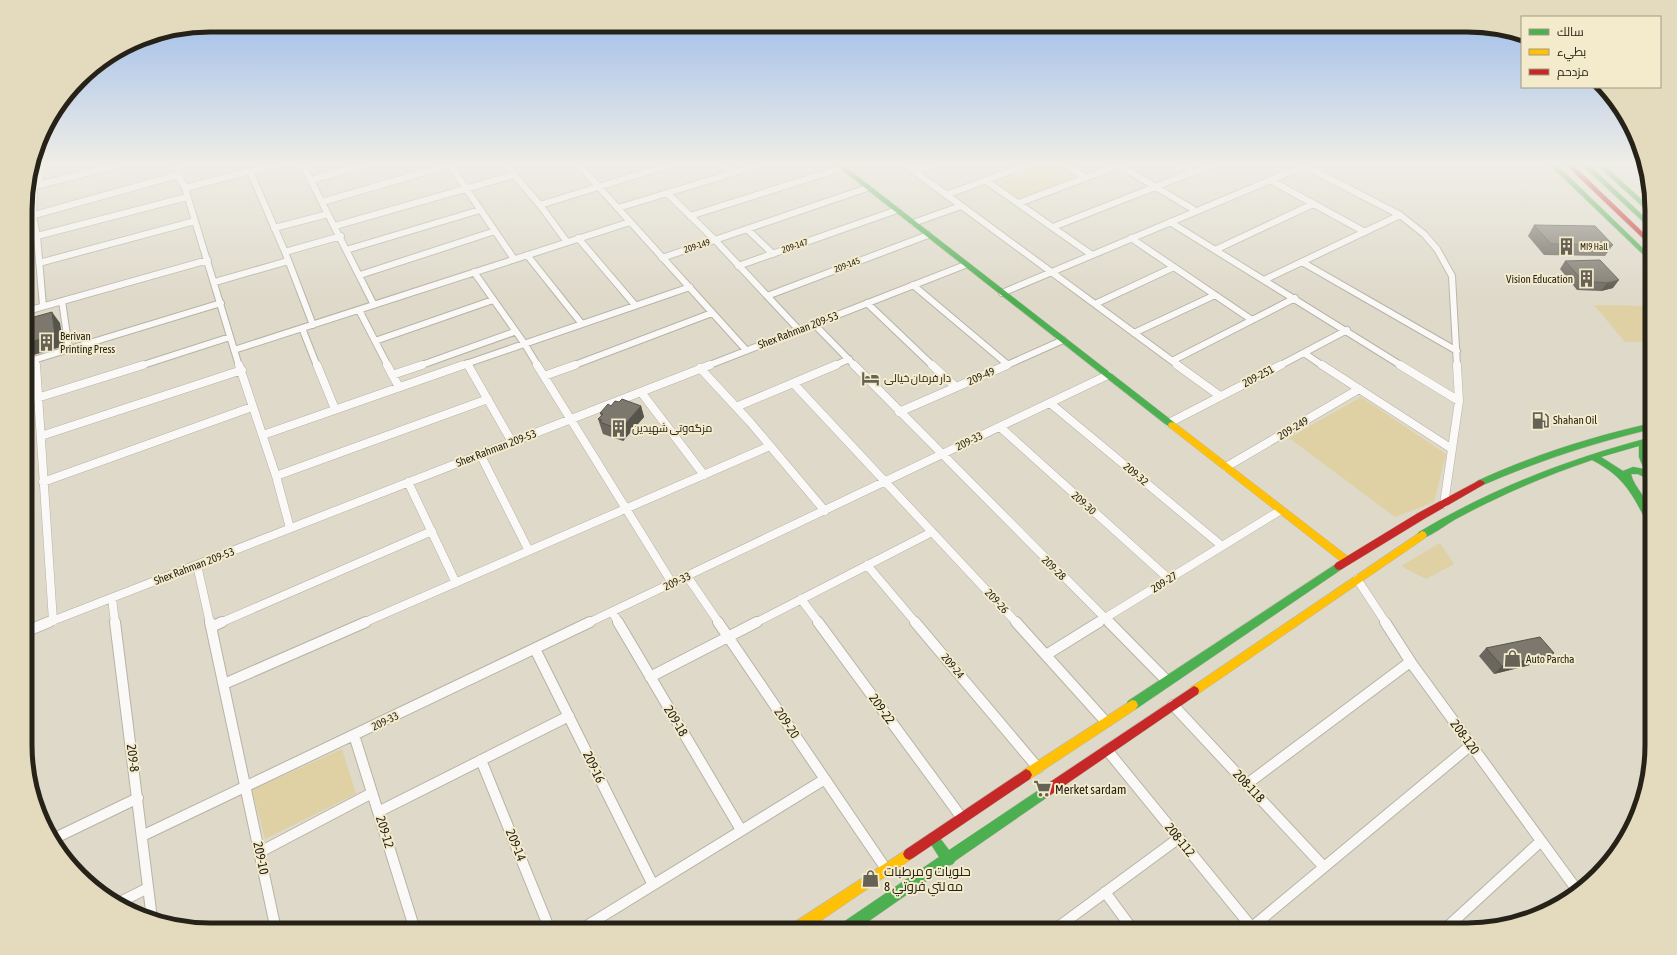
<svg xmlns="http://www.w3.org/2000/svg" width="1677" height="955" font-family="'Asap Condensed',Cairo,sans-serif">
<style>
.green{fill:#dfd1a4}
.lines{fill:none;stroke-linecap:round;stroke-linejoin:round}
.street-far2-casing{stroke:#b7b3a6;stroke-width:8}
.street-far1-casing{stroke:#b7b3a6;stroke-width:9}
.street-casing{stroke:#b7b3a6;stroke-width:12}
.fast-casing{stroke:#b7b3a6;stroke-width:1}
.slow-casing{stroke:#b7b3a6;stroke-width:1}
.jam-casing{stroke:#b7b3a6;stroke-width:1}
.street-far2{stroke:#faf9f7;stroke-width:6}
.street-far1{stroke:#faf9f7;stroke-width:8}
.street{stroke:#faf9f7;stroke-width:10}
.fast{fill:#4caf50;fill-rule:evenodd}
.slow{fill:#ffc107;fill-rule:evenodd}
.jam{fill:#c62828;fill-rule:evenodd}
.wall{fill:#6b675e}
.shaded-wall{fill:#57544c}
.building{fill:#7c786d;stroke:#57544c}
.labels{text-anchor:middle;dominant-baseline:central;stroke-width:4;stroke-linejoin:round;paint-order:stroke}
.far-street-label{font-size:9px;fill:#262217;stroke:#f4ebcd}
.far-poi-label{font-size:9px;fill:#262217;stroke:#f4ebcd;text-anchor:start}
.poi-label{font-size:11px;fill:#262217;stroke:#f4ebcd;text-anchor:start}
.street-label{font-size:11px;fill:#262217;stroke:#f4ebcd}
.near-street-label{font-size:13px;fill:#262217;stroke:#f4ebcd}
.near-poi-label{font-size:13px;fill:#262217;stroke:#f4ebcd;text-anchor:start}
.rim{fill:none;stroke:#262217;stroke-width:5}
</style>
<rect width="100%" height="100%" fill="#ded9c9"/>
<path class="green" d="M1047,165L1075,181L1021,201L998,184Z
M1594,305L1652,306V342H1625Z
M1361,397L1446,454L1434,502L1395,517L1289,438Z
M1440,543L1454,564L1426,579L1401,566Z
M342,749L356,794L265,839L252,790Z"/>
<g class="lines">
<defs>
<path id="street-far2" d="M40,165V185
M178,165V175L185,188L239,366
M303,165L374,305
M450,165L514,259
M506,165L540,205L567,242
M579,165L746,350
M724,165L733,173
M906,165L1179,366
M1066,165L1086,178
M1119,165L1196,211
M1182,165L1194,172
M1303,165L1400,215L1424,234L1437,249L1452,276L1457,366
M250,171L285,252L313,325
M914,171L931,165
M311,180L364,165
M985,180L1092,255
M1270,180L1365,232
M34,186L33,216L37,236L43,306
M27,188L118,165
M185,188L274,165
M667,193L715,240L799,330
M946,195L1027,165
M322,202L449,165
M1019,203L1119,165
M540,205L669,165
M618,208L759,165
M690,216L842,168
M27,217L178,175
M1170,222L1402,366
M913,223L961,206
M335,226L514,175
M1053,227L1211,165
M274,228L328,214
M747,229L773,254
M37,236L187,197
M578,238L635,305
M1131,238L1252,320
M346,250L480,210
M1215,250L1313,204
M285,252L341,236
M527,255L582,324
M662,258L867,188
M1302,262L1457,351
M39,263L195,221
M738,266L897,210
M474,272L524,343L538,366
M360,275L495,231
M1264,280L1400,215
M215,282L288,261
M913,285L1007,364
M1002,293L1304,166
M767,296L928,235
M62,301L69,349
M867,303L933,366
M1095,304L1174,267
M359,310L388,366
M27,311L208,260
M814,324L855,366
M302,328L317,366
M1134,333L1215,295
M375,341L493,300
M234,350L630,222
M1304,353L1323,366
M36,360V366
M1172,361L1295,298
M27,362L221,303
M467,363L468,366
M140,366L230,337
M419,366L514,332
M460,366L690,287
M572,366L712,313
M707,366L965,265
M834,366L849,359
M1005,366L1063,340
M1279,366L1347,330"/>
<path id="street-far1" d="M36,365L53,621
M239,365L276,476L290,528
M317,365L335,409
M387,365L399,387
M468,365L512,442
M537,365L672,583
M854,365L1110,623
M932,365L956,387
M1177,365L1220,396
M1322,365L1452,449
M1400,365L1459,401
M700,368L750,422L825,511
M392,375L422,365
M544,376L575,365
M794,384L1017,623
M641,392L704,475
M37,398L143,365
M1050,403L1222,546
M736,407L836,365
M899,412L1007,365
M1169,423L1281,365
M1000,427L1169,579
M263,435L463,365
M41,436L242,370
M480,454L529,551
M1226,467L1359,389
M276,476L488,399
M43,482L252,407
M408,482L456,583
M1444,504L1459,401L1457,365
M197,565L210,623
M867,565L916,623
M687,576L719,623
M1357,579L1386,623
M112,598L115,623
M801,599L819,623
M612,612L619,623
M47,623L710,365
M220,623L432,531
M363,623L770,446
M588,623L1108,375
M755,623L932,532
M1097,623L1281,510"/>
<path id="street" d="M115,622L152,919
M210,622L276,930
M618,622L741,830
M718,622L886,869
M818,622L962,818
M915,622L1038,768
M1016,622L1106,722
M1109,622L1167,681
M1385,622L1412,664L1577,890
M211,627L222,622
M27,631L49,622
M535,649L653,885
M1046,655L1099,622
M650,677L757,622
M224,684L366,622
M1173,705L1324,867
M354,735L415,930
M1107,750L1254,930
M481,760L550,930
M1247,784L1410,662
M378,812L569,716
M142,836L590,622
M53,839L138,798
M260,852L372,793
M1105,892L1133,930
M116,904L148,888
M1252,927L1471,745
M580,930L825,779
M1054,930L1179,838
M1444,930L1541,841"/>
<path id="fast" d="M836,165H843L1175,423L1176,425L1175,427H1169Z
M1550,165H1557L1652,257V263Z
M1582,165H1589L1652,224V230Z
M1597,165H1604L1652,209V215Z
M1652,423V429C1593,443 1538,461 1483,485H1477L1475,483L1477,481C1533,455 1591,437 1652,423Z
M1652,437V443L1648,444L1647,457L1652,467V481L1638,474H1631C1634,488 1649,499 1652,514C1652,517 1652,522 1652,526H1649C1632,494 1625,477 1592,460C1545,476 1500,495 1456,519C1448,523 1427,540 1419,538L1417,535L1419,532C1493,488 1568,459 1652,437ZM1639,446V457L1644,469L1633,467L1623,471L1601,457Z
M1339,562L1342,563L1344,566L1342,569L1136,709L1132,710L1128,709L1126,705L1128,701Z
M1045,786L1049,788L1051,792L1049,796L955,861L953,864L948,866L856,930H838L839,925L939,857L927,838L929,834L933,832L937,834L949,850Z"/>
<path id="slow" d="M1172,422L1175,423L1350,558L1352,561L1350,564L1347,565L1344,564L1169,427L1168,425L1169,423Z
M1422,531L1425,532L1427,535L1425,538L1198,694L1194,696L1190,694L1189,691L1190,688Z
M1132,700L1136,701L1138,705L1136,709L1030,779L1026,781L1022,779L1020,775L1022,771Z
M909,848L913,850L915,854L913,858L807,930H789L790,925Z"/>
<path id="jam" d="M1566,165H1573L1652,241V247Z
M1480,480L1483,481L1485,483L1483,485L1424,519L1342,569L1339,570L1336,569L1334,566L1336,563L1418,513Z
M1194,686L1198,688L1199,691L1198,694L1049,796L1045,798L1041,796L1039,792L1041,788Z
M1026,769L1030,771L1032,775L1030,779L913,858L909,860L905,858L903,854L905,850Z"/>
</defs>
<use href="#street-far2" class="street-far2-casing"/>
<use href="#street-far1" class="street-far1-casing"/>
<use href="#street" class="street-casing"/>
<use href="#fast" class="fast-casing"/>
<use href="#slow" class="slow-casing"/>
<use href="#jam" class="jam-casing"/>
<use href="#street-far2" class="street-far2"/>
<use href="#street-far1" class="street-far1"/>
<use href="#street" class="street"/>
<use href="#fast" class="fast"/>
<use href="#slow" class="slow"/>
<use href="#jam" class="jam"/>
</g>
<path class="wall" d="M1534,225L1613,245L1605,256L1544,255L1528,236Z
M1600,260L1613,288L1601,291L1577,290L1560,269L1565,261Z
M619,402L641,406L644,417L623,441L603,434L598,419L601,416L600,413Z
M1486,648L1546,661L1494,674L1479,656Z"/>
<path class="shaded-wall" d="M1619,280L1613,288L1601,291L1607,283Z
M52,312L60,323L64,346L27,357V343Z
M641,406L644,417L623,441L620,430Z
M27,427L31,432L30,475L27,476Z
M1554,653L1546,661L1494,674L1502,666Z"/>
<path class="building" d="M1534,225L1595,226L1613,245L1551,244Z
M1600,260L1619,280L1607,283L1583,281L1565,261Z
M52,312L55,335L27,343V319Z
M622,399L641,406L620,430L600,422L602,420L598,419L603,414L600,413L608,404L611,406L615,401L619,402Z
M1540,637L1554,653L1502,666L1486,648Z"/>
<linearGradient id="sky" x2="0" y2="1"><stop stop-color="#9bbbea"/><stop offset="0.55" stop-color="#f0eee7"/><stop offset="1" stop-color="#f0eee7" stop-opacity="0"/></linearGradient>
<rect width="1677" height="299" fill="url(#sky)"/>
<defs>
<symbol id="building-bare" viewBox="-9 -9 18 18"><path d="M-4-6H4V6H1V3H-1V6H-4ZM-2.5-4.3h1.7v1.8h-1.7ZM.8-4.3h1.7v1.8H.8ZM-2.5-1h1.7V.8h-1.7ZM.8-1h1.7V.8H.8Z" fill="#666255" stroke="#f4ebcd" stroke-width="2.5" paint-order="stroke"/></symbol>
<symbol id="hotel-bare" viewBox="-9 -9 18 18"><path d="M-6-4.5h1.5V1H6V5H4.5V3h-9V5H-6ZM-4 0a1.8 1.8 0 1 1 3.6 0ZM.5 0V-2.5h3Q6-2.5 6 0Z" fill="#666255" stroke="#f4ebcd" stroke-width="2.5" paint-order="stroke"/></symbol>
<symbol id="fuel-bare" viewBox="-9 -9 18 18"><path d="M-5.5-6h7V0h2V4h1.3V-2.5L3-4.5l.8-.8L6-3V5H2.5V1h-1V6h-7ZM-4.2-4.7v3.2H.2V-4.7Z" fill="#666255" stroke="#f4ebcd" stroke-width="2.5" paint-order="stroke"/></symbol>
<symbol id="shop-bare" viewBox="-9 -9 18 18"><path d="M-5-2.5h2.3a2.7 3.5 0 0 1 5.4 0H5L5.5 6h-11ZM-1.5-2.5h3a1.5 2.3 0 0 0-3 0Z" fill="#666255" stroke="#f4ebcd" stroke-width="2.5" paint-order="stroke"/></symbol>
<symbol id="supermarket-bare" viewBox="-9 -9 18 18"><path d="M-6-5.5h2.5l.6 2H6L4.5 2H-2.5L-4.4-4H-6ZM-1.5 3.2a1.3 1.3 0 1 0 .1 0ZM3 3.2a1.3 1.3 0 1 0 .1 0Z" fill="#666255" stroke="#f4ebcd" stroke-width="2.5" paint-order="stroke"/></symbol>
</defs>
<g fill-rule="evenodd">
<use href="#building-bare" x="1554" y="234" width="25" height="25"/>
<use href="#building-bare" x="1574" y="266" width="25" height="25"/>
<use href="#building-bare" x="34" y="330" width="25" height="25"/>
<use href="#hotel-bare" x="858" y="366" width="25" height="25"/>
<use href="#fuel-bare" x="1528" y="408" width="25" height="25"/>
<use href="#building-bare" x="606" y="416" width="25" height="25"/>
<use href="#shop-bare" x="1500" y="646" width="25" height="25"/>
<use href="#supermarket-bare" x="1030" y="776" width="25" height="25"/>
<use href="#shop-bare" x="858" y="866" width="25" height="25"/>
</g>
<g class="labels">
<g class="far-street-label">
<text transform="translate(697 246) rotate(-18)">209-149</text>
<text transform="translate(795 246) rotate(-19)">209-147</text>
<text transform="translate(847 265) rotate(-21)">209-145</text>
</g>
<g class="far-poi-label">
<text x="1580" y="247">MI9 Hall</text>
</g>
<g class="poi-label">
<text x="1573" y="279" text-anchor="end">Vision Education</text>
<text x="60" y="336">Berivan<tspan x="60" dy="13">Printing Press</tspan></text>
<text x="884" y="378">دار فرمان خیالی</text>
<text x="1553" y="420">Shahan Oil</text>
<text x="632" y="428">مزگه‌وتی شهیدین</text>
<text x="1526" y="659">Auto Parcha</text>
</g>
<g class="street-label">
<text transform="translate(798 330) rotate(-21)">Shex Rahman 209-53</text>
<text transform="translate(981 376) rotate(-24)">209-49</text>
<text transform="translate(1258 376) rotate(-28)">209-251</text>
<text transform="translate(1293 428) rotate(-31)">209-249</text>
<text transform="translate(969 441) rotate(-26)">209-33</text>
<text transform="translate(496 448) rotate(-21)">Shex Rahman 209-53</text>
<text transform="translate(1136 474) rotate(40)">209-32</text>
<text transform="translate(1084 503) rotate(42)">209-30</text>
<text transform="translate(194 566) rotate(-21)">Shex Rahman 209-53</text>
<text transform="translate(1054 568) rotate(45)">209-28</text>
<text transform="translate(677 581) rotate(-25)">209-33</text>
<text transform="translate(1164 582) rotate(-32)">209-27</text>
<text transform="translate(997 601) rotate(47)">209-26</text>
<text transform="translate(953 666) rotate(50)">209-24</text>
<text transform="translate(385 721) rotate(-26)">209-33</text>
</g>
<g class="near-street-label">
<text transform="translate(882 709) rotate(54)">209-22</text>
<text transform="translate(676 721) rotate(59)">209-18</text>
<text transform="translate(787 723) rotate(56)">209-20</text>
<text transform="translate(1465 737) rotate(54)">208-120</text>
<text transform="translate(133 758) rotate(83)">209-8</text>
<text transform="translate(594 767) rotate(64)">209-16</text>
<text transform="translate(1249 786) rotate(47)">208-118</text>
<text transform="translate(385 832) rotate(73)">209-12</text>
<text transform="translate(1180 840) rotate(51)">208-112</text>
<text transform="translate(516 845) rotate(68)">209-14</text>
<text transform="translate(261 858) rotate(78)">209-10</text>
</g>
<g class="near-poi-label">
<text x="1055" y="789">Merket sardam</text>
<text x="884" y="871">حلويات و مرطبات<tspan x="884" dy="15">مه لتي فروتي 8</tspan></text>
</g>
</g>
<path d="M0 0H1677V955H0ZM210 32H1467A178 178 0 0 1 1645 210V745A178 178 0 0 1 1467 923H210A178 178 0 0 1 32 745V210A178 178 0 0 1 210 32Z" fill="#e4dbbe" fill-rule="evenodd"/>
<path class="rim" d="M210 32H1467A178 178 0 0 1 1645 210V745A178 178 0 0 1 1467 923H210A178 178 0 0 1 32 745V210A178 178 0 0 1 210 32Z"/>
<rect x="1521" y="16" width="140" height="72" fill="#f4ebcd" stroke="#a29b84"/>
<rect x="1529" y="29" width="20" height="6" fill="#4caf50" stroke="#a29b84"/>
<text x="1557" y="36" font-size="12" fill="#262217">سالك</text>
<rect x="1529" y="49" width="20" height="6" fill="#ffc107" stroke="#a29b84"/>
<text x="1557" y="56" font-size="12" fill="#262217">بطيء</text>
<rect x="1529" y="69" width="20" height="6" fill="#c62828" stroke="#a29b84"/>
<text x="1557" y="76" font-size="12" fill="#262217">مزدحم</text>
</svg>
